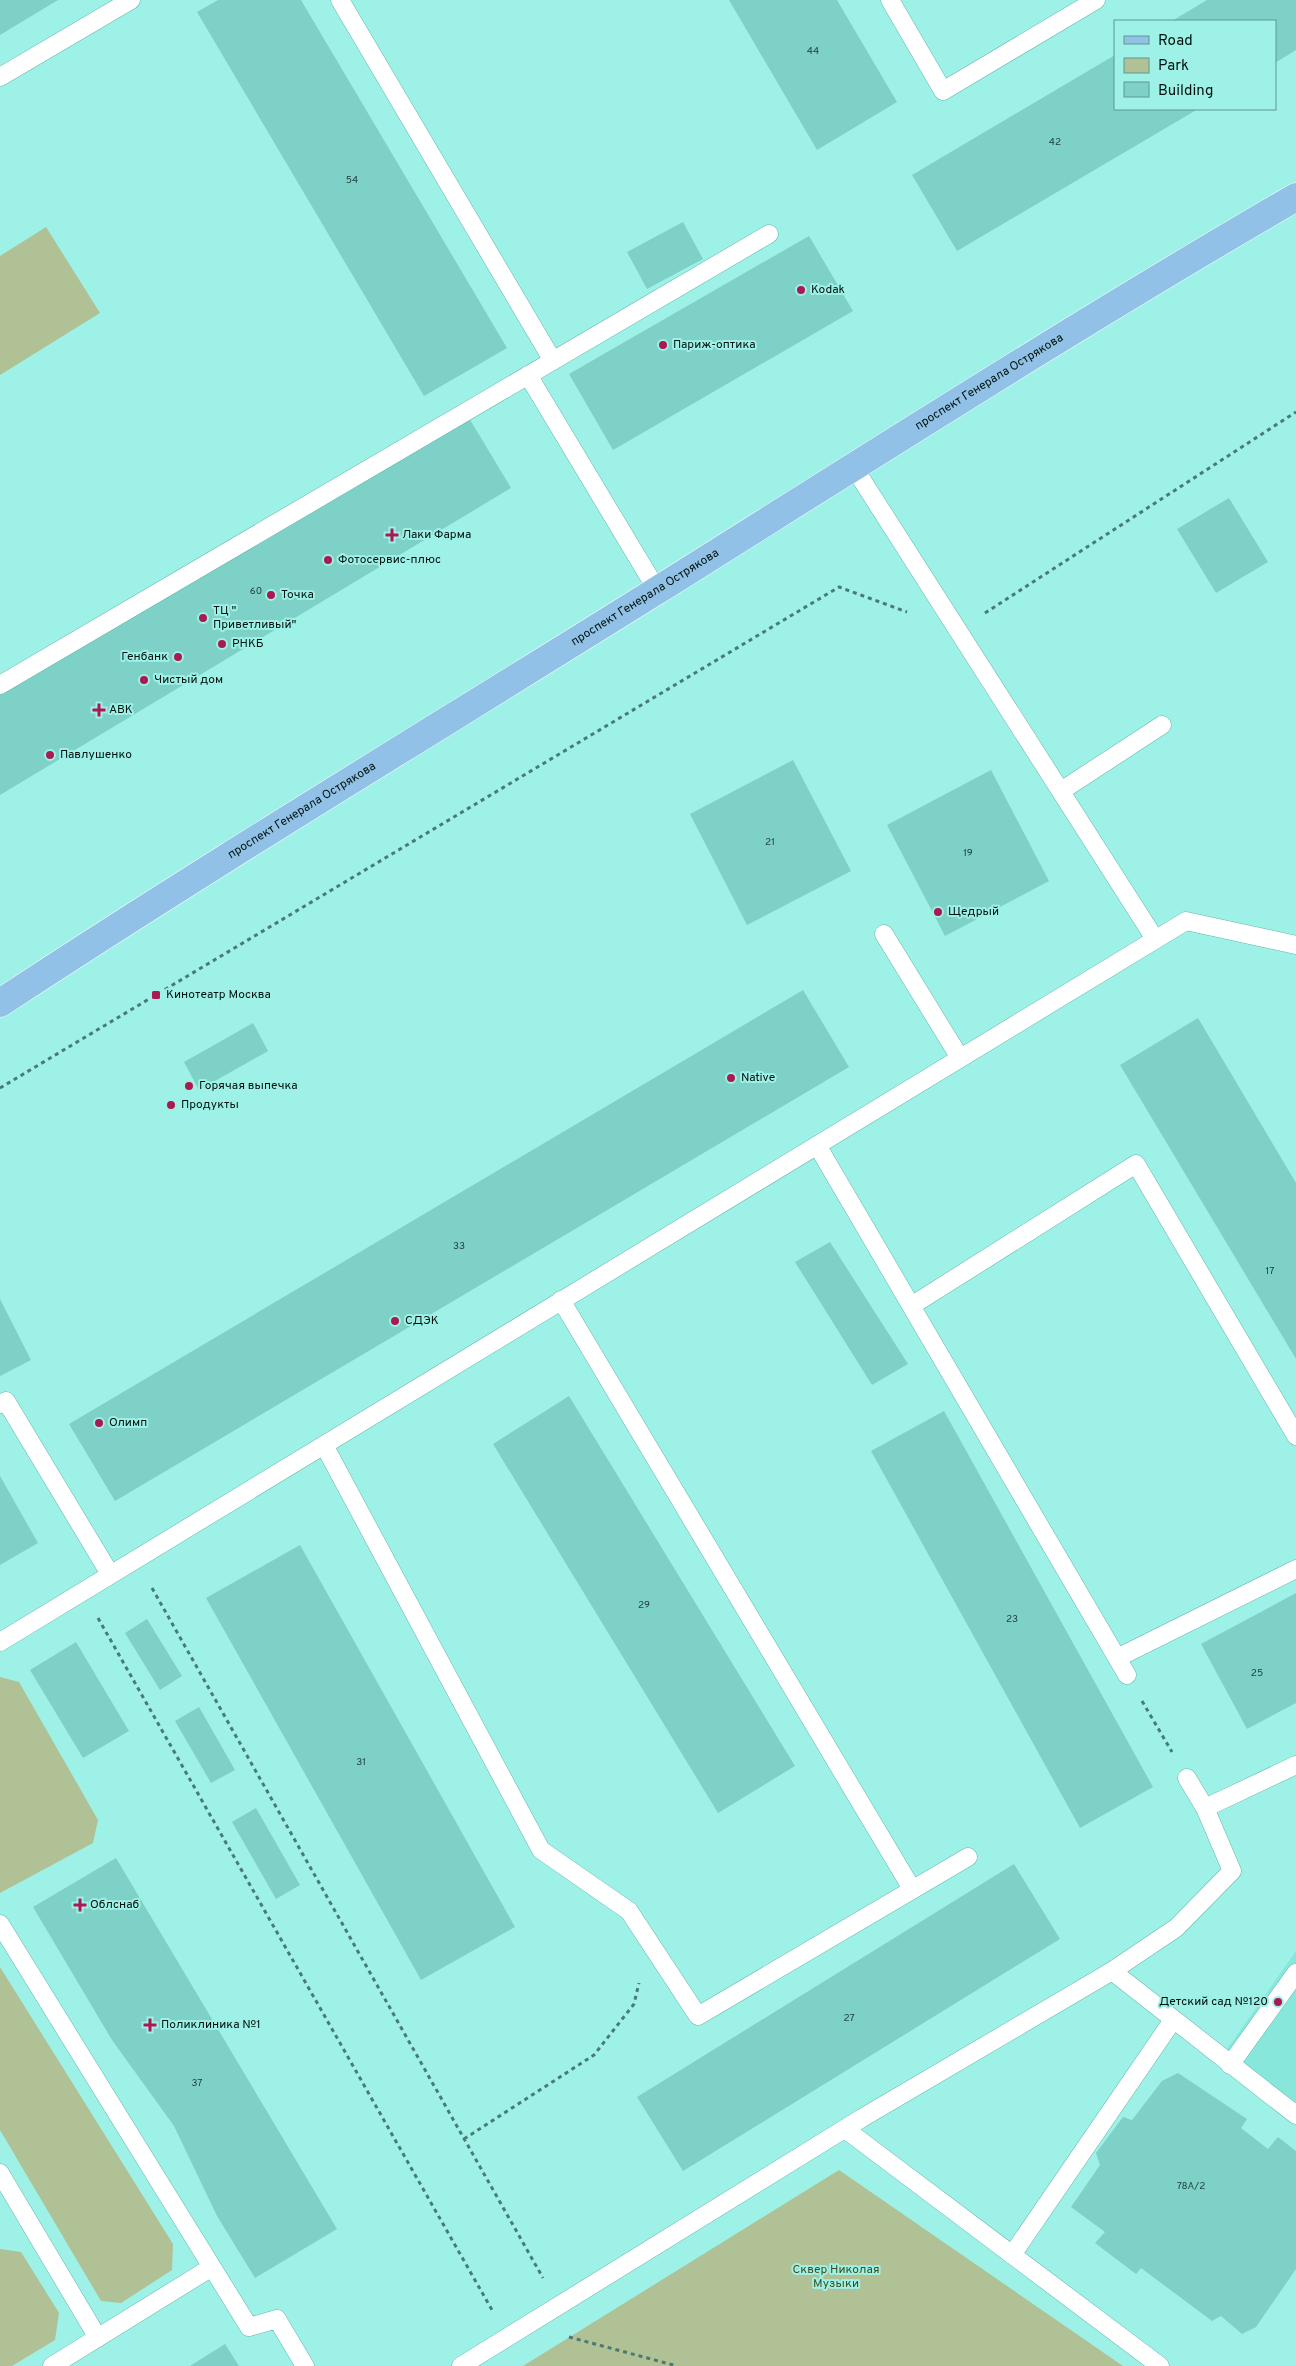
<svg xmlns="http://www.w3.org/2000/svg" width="1296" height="2366" font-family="Overpass,sans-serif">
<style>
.built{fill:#87e7db}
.green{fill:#b0c196}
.building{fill:#7ed1c6}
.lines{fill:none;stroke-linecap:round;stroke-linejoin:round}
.lane-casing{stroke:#64b7ad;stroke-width:19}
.primary-casing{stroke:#fff;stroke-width:29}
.path{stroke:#4a7a74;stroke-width:3;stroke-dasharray:4 4;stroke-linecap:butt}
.lane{stroke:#fff;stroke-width:18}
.primary{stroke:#91c1e6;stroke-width:28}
.poi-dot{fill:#aa1951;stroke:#9ef1e6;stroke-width:2}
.labels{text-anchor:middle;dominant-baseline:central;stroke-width:4;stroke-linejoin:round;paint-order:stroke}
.number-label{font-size:10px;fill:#20423d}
.poi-label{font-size:12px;fill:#00120f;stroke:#9ef1e6;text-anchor:start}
.street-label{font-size:12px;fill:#00120f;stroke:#9ef1e6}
.park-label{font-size:12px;fill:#3d4e1a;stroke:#9ef1e6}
</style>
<rect width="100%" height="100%" fill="#9ef1e6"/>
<path class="built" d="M1296,1951V2103L1225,2052Z"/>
<path class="green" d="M46,227L100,313L0,375V256Z
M0,1677L19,1682L98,1820L93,1843L0,1893Z
M0,1967L173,2244L172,2270L121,2303L101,2301L0,2130Z
M839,2170L1123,2366H523Z
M0,2249L21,2252L59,2313L55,2340L12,2366H0Z"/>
<path class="building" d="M0,0H58L0,35Z
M218,0H301L507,348L424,396L197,12Z
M729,0H837L897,102L817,150Z
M1207,0H1296V50L1275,63V21H1172Z
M1115,55V109H1198L957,251L912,175Z
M683,222L703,259L647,289L627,252Z
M809,236L853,311L613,450L569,374Z
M466,413L511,488L0,795V693Z
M1229,498L1268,562L1216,593L1177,529Z
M793,760L851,871L747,925L690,814Z
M991,770L1049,881L945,936L887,825Z
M803,990L849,1067L115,1501L69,1424Z
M1198,1018L1296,1183V1359L1120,1065Z
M253,1023L268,1051L199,1090L184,1062Z
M830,1242L908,1364L872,1385L795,1262Z
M0,1299L31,1360L0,1376Z
M569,1396L795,1766L718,1813L493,1444Z
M944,1411L1153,1787L1080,1828L871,1451Z
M0,1476L38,1543L0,1565Z
M300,1545L515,1927L421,1980L206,1598Z
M1296,1593V1703L1247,1729L1201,1644Z
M147,1619L182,1676L160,1690L125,1633Z
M76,1642L129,1731L83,1758L30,1670Z
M199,1707L235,1770L211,1783L175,1721Z
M256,1808L300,1885L276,1899L232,1822Z
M116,1858L337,2229L255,2278L217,2216L174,2126L112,2040L33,1907Z
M1014,1864L1060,1939L683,2171L637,2097Z
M1178,2073L1247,2119L1241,2128L1268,2149L1278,2137L1296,2151V2269L1256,2327L1242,2334L1221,2316L1212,2321L1141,2268L1136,2274L1095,2243L1105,2232L1071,2207L1100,2165L1096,2153L1123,2117L1132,2120L1162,2081Z
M225,2344L239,2366H190Z"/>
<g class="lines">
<defs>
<path id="lane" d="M340,0L553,361
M890,0L943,91L1096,0
M0,77L131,0
M528,375L657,590
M853,466L1155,939
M0,685L769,234
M1061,791L1162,725
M884,934L960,1058
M817,1145L1127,1675
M561,1300L912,1889
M911,1306L1136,1164L1296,1436
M0,1404L6,1401L110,1574
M324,1445L541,1850L629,1911L698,2016L968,1857
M0,1642L1186,921L1296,945
M1117,1658L1296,1569
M1187,1778L1205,1808L1232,1871L1176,1928L1112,1971L1296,2115
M1205,1808L1296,1765
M0,1924L249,2327L277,2319L305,2366
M1230,2065L1296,1973
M845,2129L1160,2366
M0,2173L98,2338
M1012,2255L1173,2020
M52,2366L212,2267
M461,2366L862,2118L1112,1971"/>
<g id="primary">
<path id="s1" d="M0,1003C216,861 437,728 656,591C868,458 1079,323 1296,197"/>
</g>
</defs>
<use href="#lane" class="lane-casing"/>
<use href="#primary" class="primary-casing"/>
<path class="path" d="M985,613L1296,412
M0,1088L839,587L907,612
M152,1588L543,2278
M98,1618L492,2310
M1142,1701L1172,1752
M464,2139L594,2055L634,2004L639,1983
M569,2337L677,2366"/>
<use href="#lane" class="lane"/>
<use href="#primary" class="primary"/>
</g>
<g class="poi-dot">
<circle cx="801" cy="290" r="5"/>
<circle cx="663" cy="345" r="5"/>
<path d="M389.5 527.5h5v5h5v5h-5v5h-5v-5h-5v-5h5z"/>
<circle cx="328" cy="560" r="5"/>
<circle cx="271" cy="595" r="5"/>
<circle cx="203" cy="618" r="5"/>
<circle cx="222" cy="644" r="5"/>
<circle cx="178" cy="657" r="5"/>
<circle cx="144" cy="680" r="5"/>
<path d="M96.5 702.5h5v5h5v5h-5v5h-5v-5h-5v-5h5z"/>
<circle cx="50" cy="755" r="5"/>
<circle cx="938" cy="912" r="5"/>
<rect x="151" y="990" width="10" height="10" rx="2.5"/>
<circle cx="731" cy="1078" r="5"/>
<circle cx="189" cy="1086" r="5"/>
<circle cx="171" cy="1105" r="5"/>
<circle cx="395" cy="1321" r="5"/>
<circle cx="99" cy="1423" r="5"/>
<path d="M77.5 1897.5h5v5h5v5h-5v5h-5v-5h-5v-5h5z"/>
<circle cx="1278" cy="2002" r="5"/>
<path d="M147.5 2017.5h5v5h5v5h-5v5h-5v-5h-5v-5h5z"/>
</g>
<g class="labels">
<g class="number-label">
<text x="813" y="51">44</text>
<text x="1055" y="142">42</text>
<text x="352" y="180">54</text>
<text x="256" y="591">60</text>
<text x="770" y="842">21</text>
<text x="968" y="853">19</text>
<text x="459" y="1246">33</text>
<text x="1270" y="1271">17</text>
<text x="644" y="1605">29</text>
<text x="1012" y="1619">23</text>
<text x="1257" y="1673">25</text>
<text x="361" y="1762">31</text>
<text x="849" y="2018">27</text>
<text x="197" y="2083">37</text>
<text x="1191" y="2186">78А/2</text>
</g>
<g class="poi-label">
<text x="811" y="290">Kodak</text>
<text x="673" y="345">Париж-оптика</text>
<text x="402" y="535">Лаки Фарма</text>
<text x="338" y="560">Фотосервис-плюс</text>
<text x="281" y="595">Точка</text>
<text x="213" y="611">ТЦ "<tspan x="213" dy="14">Приветливый"</tspan></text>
<text x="232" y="644">РНКБ</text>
<text x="168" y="657" text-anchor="end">Генбанк</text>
<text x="154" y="680">Чистый дом</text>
<text x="109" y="710">АВК</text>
<text x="60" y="755">Павлушенко</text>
<text x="948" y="912">Щедрый</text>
<text x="166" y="995">Кинотеатр Москва</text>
<text x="741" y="1078">Native</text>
<text x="199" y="1086">Горячая выпечка</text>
<text x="181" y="1105">Продукты</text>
<text x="405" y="1321">СДЭК</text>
<text x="109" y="1423">Олимп</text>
<text x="90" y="1905">Облснаб</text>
<text x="1268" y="2002" text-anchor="end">Детский сад №120</text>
<text x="161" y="2025">Поликлиника №1</text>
</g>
<g class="street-label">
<text stroke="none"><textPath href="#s1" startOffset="1168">проспект Генерала Острякова</textPath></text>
<text stroke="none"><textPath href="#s1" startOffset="762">проспект Генерала Острякова</textPath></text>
<text stroke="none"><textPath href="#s1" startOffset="358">проспект Генерала Острякова</textPath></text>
</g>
<g class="park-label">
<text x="836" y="2270">Сквер Николая<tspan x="836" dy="14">Музыки</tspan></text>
</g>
</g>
<rect x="1114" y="20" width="162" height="90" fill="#9ef1e6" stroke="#5f9890"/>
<rect x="1124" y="36" width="25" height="8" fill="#91c1e6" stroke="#5f9890"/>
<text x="1158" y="45" font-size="15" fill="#00120f">Road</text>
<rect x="1124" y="58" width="25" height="15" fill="#b0c196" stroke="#5f9890"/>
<text x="1158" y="70" font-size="15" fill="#00120f">Park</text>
<rect x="1124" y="82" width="25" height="15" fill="#7ed1c6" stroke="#5f9890"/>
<text x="1158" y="95" font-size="15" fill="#00120f">Building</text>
</svg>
